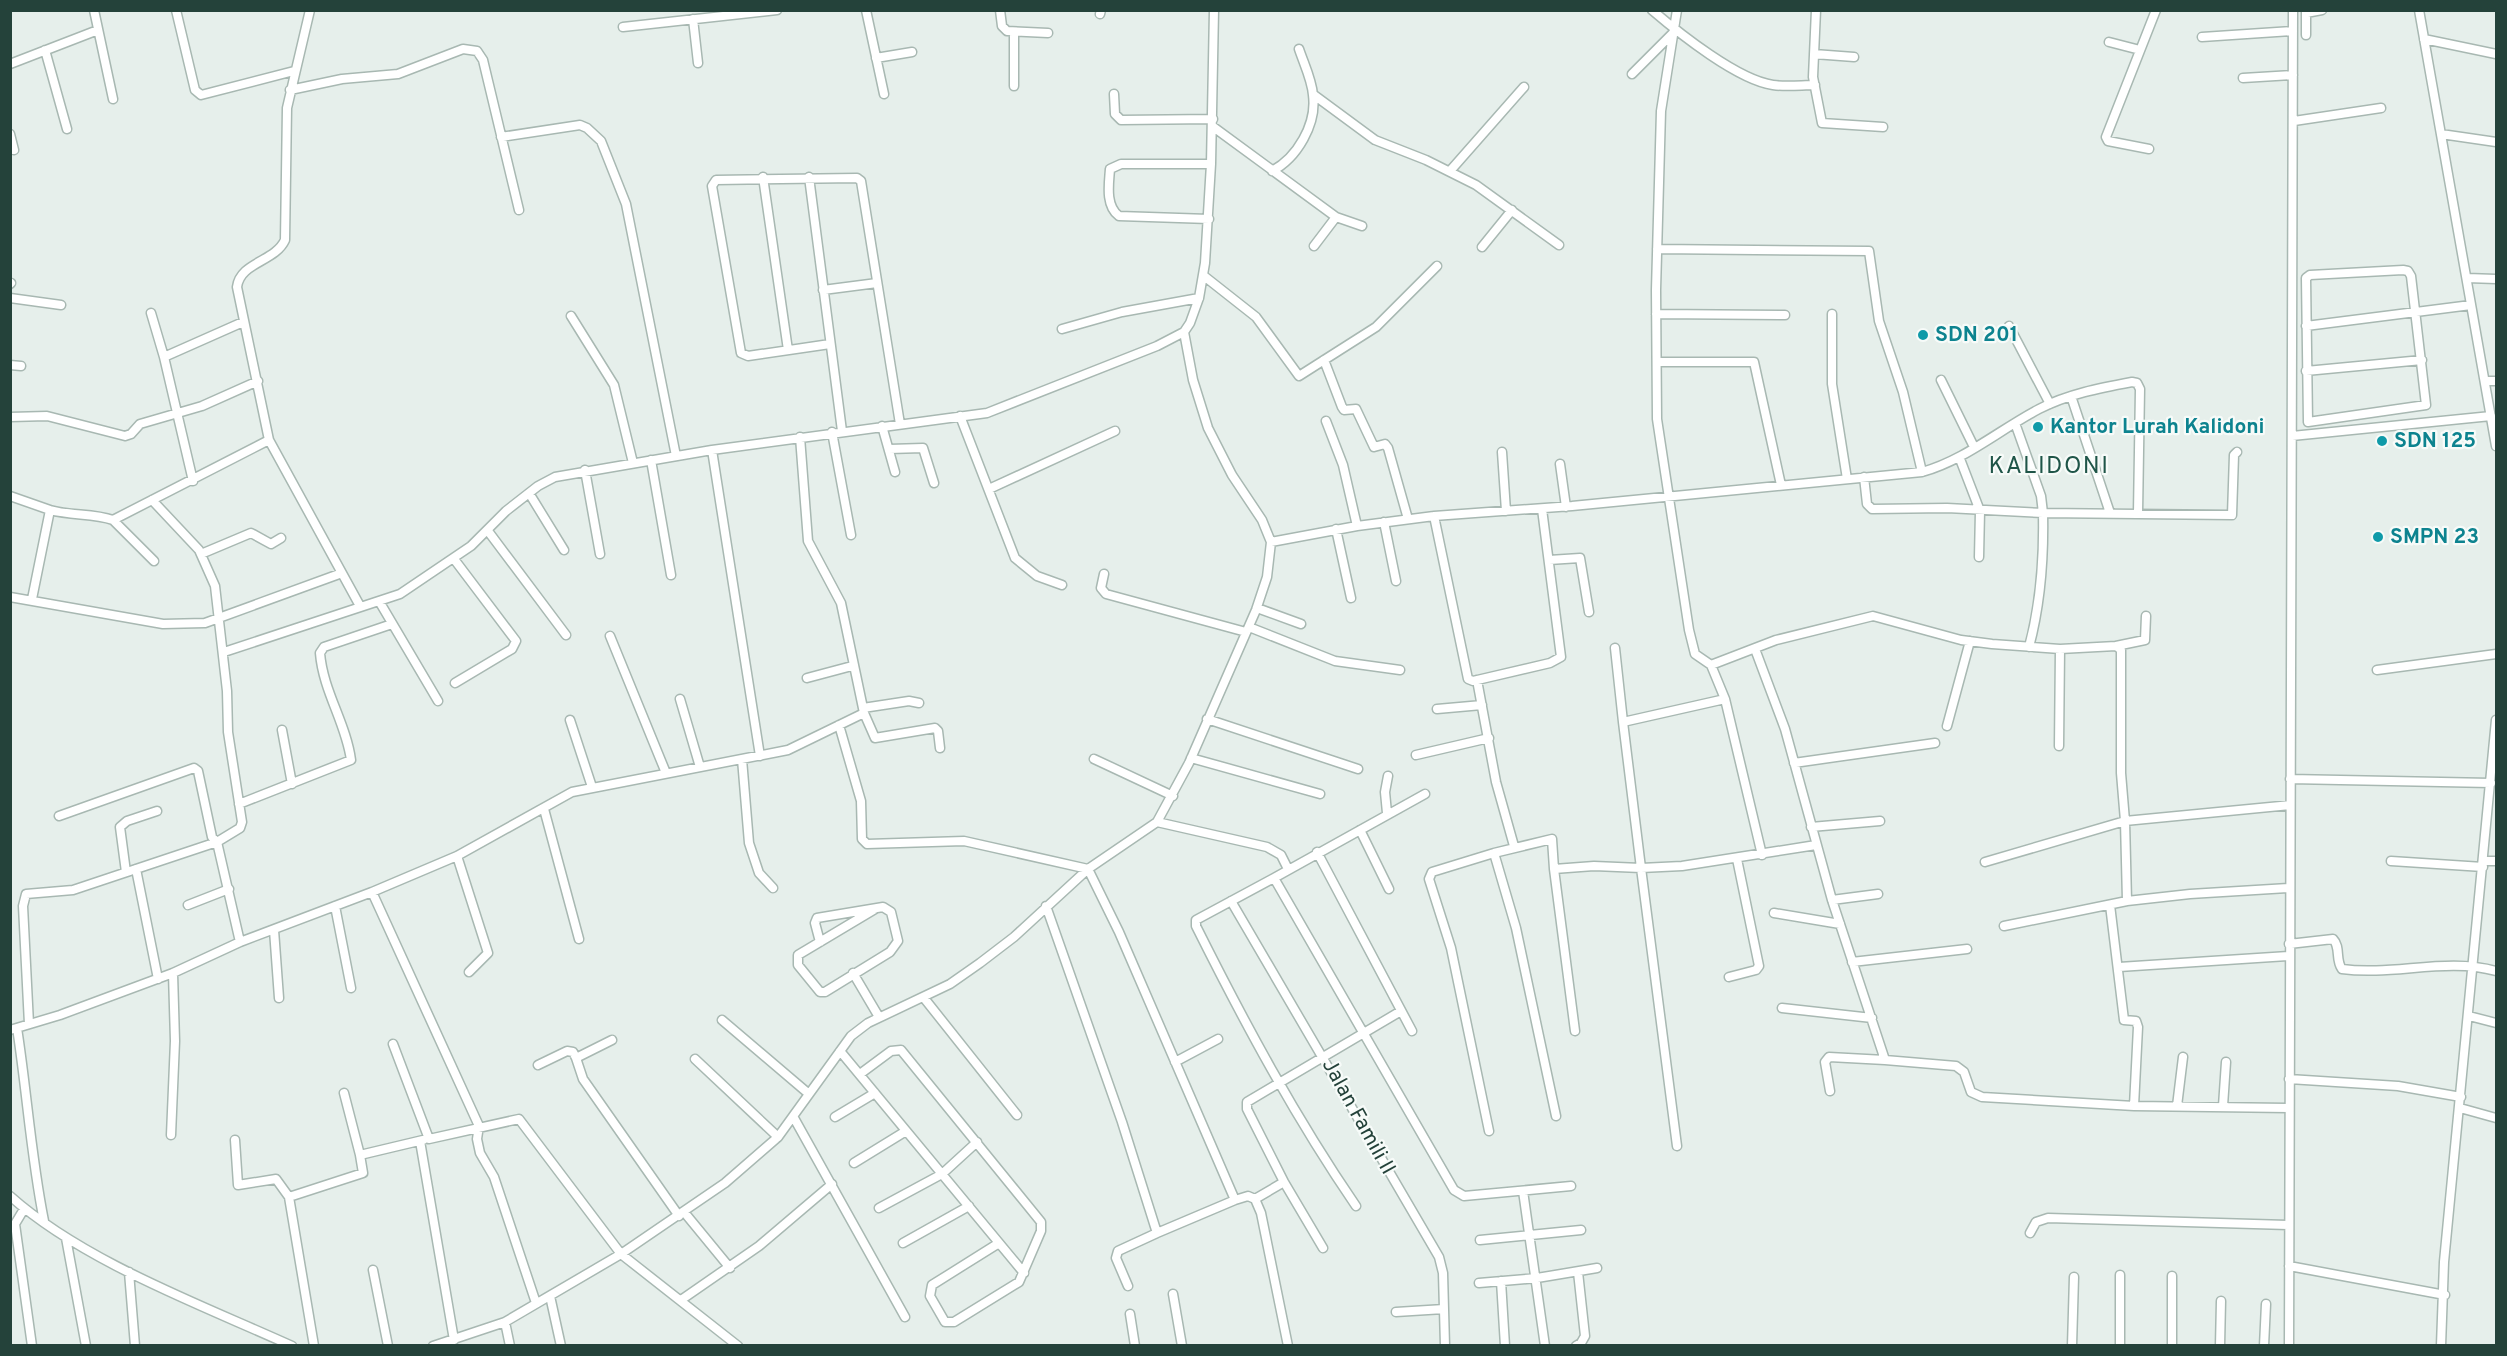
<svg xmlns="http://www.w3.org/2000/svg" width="2507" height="1356" font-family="Overpass,sans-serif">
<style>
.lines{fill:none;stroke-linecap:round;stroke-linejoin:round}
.minor-casing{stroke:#a8b8b2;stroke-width:11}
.minor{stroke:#fff;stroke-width:8}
.culture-dot{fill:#0f9aa8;stroke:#f7fbf9;stroke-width:2}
.labels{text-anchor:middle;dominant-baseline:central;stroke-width:4.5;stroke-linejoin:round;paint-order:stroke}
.culture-label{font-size:21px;font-weight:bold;fill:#0d838f;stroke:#f7fbf9;text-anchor:start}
.street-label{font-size:21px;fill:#24423a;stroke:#f7fbf9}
.quarter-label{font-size:24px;letter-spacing:1.5px;fill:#1f5548;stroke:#f7fbf9}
</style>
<rect width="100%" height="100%" fill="#e6efeb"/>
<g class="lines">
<defs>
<path id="minor" d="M94,10L113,99
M176,10L195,90L201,95L294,71
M310,10L287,108L285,240C275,262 240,262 237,287L269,440L360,606
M866,10L884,94
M1000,10L1002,26L1007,31L1048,33
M1652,10C1680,34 1738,80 1773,85C1787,87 1802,85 1815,85
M1677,10L1661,111L1656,290L1657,419L1689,630L1695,654L1711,665L1776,640L1873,616L1961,640L1992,644L2060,649L2116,646L2121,650V773L2125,821L2290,805
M1816,10L1813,77L1822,123L1883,127
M2306,10V35
M2419,10L2496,446
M2306,13L2322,10
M1100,14L1101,10
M693,19L698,63
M623,27L777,10
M1014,32V86
M2202,37L2293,31
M2424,39L2496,54
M2109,42L2140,50
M45,50L67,129
M1814,54L1854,57
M876,58L912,52
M10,64L98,30
M1632,74L1672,34
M2243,78L2293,75
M290,90L342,79L398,74L463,49L477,51L483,60L519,210
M1114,94L1115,114L1121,120L1213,119
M1314,95L1375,140L1426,160L1476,185L1559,245
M2294,121L2381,108
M1212,126L1336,217L1362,226
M10,134L14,150
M2441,134L2496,142
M501,137L580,125L587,128L601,141L626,204L676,456
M2149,149L2108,141L2106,137L2156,10
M1272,171C1297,158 1317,124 1313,95C1312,80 1304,64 1299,49
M1450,171L1524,87
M763,177L788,350
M809,177L842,431
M1209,219L1119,216C1105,206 1109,183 1110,169L1121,164H1211
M1314,246L1336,217
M1482,247L1512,210
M1657,249L1869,251L1879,321L1903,392L1922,472
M2403,270L2408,271L2411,276L2426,405L2308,422L2306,278L2310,275Z
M1204,276L1256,317L1299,376L1376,327L1437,266
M2467,278L2496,279
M10,284L11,283
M823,290L877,283
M10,298L61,305
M151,313L164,357L243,322
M1656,314L1785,315
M1832,314V384L1847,479
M571,316L614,385L633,463
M2009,326L2050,404
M2306,326L2471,305
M1062,329L1122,312L1199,298
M830,344L748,356L741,353L712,186L716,180L857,178L861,181L900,424
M164,357L193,481
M1324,360L1342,407L1344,410L1356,409L1374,447L1385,444L1388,448L1408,519
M1657,362H1754L1781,485
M10,365L21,366
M2306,371L2422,360
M1941,380L1974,447
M2485,381H2496
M2071,396L2110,513
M960,416L1015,558L1037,576L1062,585
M10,417L47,416L125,436L131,434L140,424L202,406L258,381
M1326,421L1343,465L1357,526
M2015,423L2041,496L2043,513L2232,515L2234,455L2237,452
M882,426L895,472
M832,432L851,535
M2292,436L2491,416
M889,449L923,448L934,483
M712,450L760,756
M1502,452L1506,511
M1960,459L1980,511L1979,557
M651,460L671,575
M1560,464L1566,507
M585,470L600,554
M1864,477L1867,504L1872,509L1947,508L2043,513C2044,559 2041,602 2029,647
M989,489L1115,431
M529,493L564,550
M10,496L50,510L32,599
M152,500L199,550L215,586L227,691L228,732L242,822L240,828L217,842L240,942
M50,510C72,516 93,513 113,520L269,440
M1434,516L1468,679L1473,681L1550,663L1561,657L1542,509
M113,520L154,561
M1384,522L1396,581
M1336,529L1351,598
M488,531L566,635
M1271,542L1357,526L1434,516L1572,506L1922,472C1965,460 1999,430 2039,409C2068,394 2100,388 2132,382L2137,383L2140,389L2138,513
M201,554L251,533L271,544L281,538
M454,559L516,641L512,649L455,683
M1549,560L1580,558L1589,612
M1104,574L1101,588L1106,594L1246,632
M10,597L163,624L205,623L342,573
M379,601L438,701
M1257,608L1301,624
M1249,627L1335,661L1400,670
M610,636L666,773
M2116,646L2145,640L2146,616
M1615,648L1623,722L1725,699
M1755,649L1785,729L1832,900L1885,1060L1956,1066L1964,1072L1971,1092L1982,1097L2134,1106L2289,1108
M224,652L400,594L471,546L506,511L538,486L555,477L712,450L987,413L1157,346L1184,332L1190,323L1199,298L1205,263L1211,164L1214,10
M1711,665L1725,699L1762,855
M2377,670L2496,654
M807,678L852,666
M1477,680L1496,782L1514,846
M680,699L700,767
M863,708L909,701L919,703
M1437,709L1482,705
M864,713L875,738L935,728L938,731L940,748
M1207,719L1358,769
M570,720L592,787
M839,725L861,801L862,839L867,844L964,841L1088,869L1119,932L1235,1200
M1947,726L1970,641
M282,730L292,784
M2059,746L2060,649
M1416,755L1489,738
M1191,758L1320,794
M742,759L749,843L759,873L773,888
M1094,759L1173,796
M1794,763L1935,743
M2290,779L2491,783
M1425,794L1274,878L1454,1190L1464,1196L1571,1186
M239,804L351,760C346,723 323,691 320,653L324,647L392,624
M544,809L579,939
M1387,813L1385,792L1388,776
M1157,822L1267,847L1281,855L1288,869
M1811,827L1880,821
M1360,830L1389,889
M1317,852L1412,1031
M457,856L488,953L469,972
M2391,861L2483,867
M2484,861H2496
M1985,862L2125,821L2127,901L2004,926
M136,869L158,979
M1554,869L1594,866L1641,868L1623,722
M126,872L120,827L127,821L157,811
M1274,878L1196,920V926C1244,1022 1295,1117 1356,1206
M372,892L479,1126L477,1139L480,1153L494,1177L536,1303
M1832,900L1878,894
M1231,901L1439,1257L1443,1273L1445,1346
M2127,901L2190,894L2289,888
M188,905L229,889
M2110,905L2124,1020L2136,1021L2138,1027L2134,1106
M335,906L351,988
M1046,906L1122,1122L1157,1233L1235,1200L1248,1196L1255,1199L1261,1213L1288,1346
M1774,913L1840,924
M274,930L279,998
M820,942L815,923L817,918L883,907L891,912L898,941L890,952L825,992H820L798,965V955L875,909
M2289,944L2333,939C2341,947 2335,960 2342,969C2393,976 2447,957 2496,971
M1852,962L1967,949
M2119,967L2289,956
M853,973L879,1017
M1729,977L1756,970L1759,966L1737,859
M924,998L1017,1115
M1782,1008L1872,1018
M2469,1016L2496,1023
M722,1020L809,1094
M29,1024L23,906L26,894L73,890L217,842L212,837L198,771L194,768L59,816
M17,1028C27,1092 31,1157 44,1221
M10,1030L60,1015L173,973L240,942L372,892L457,856L572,792L788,750L864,713L841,603L808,541L800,437
M612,1040L576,1058L583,1079L679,1216
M393,1044L429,1139L519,1119L621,1254L738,1346
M840,1051L1024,1273
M695,1059L778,1137
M1175,1062L1218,1039
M538,1065L567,1051L573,1052L576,1058
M860,1074L891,1051L901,1050L1041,1222V1231L1019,1282L954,1322H945L930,1296L932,1285L999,1243
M2289,1079L2398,1086L2461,1097
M1830,1091L1825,1062L1829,1057L1885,1060
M344,1093L360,1155L423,1140
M2177,1106L2183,1057
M2223,1106L2226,1062
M2460,1108L2496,1118
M1556,1116L1516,928L1494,853L1552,839L1554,869L1575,1031
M835,1117L875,1093
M794,1118L905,1317
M1489,1131L1451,948L1429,879L1432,872L1494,853
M171,1135L175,1041L173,973
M235,1140L238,1185L276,1179L289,1197
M420,1141L454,1340
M1677,1146L1641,868L1682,866L1816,845
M854,1163L906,1131
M1523,1191L1545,1346
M10,1196C84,1262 202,1305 292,1346
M1255,1199L1284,1182
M879,1208L942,1174L977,1142
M24,1209L15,1224L32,1346
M684,1212L730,1268
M2030,1233L2036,1222L2048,1218L2289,1225
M66,1238L86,1346
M1480,1240L1581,1230
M903,1243L969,1206
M1323,1248L1284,1182L1247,1109V1102L1401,1011
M2289,1266L2445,1295
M373,1270L388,1346
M129,1272L135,1346
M2120,1275V1346
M1501,1281L1505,1346
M1479,1283L1537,1278L1597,1268
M1128,1286L1116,1258L1118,1251L1157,1233
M1173,1294L1182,1346
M550,1296L561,1346
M681,1300L759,1246L832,1184
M1396,1312L1444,1309
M1130,1314L1135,1346
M505,1322L510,1346
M314,1346L289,1197L363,1173L360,1155
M433,1346L505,1322L621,1254L725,1183L778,1137L851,1036L868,1023L950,984L980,963L1014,937L1088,869L1157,822L1189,763L1256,610L1267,577L1271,542L1262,520L1232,475L1208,428L1193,380L1184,332
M1576,1346L1581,1343L1585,1336L1578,1272
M2072,1346L2074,1277
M2172,1346V1276
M2220,1346L2221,1301
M2264,1346L2266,1304
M2289,1346L2293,10
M2441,1346L2444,1262L2496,720"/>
</defs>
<use href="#minor" class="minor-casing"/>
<use href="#minor" class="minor"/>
</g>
<g class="culture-dot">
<circle cx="1923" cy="335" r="6"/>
<circle cx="2038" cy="427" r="6"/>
<circle cx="2382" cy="441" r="6"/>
<circle cx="2378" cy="537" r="6"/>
</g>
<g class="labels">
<g class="culture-label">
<text x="1935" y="335">SDN 201</text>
<text x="2050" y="427">Kantor Lurah Kalidoni</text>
<text x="2394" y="441">SDN 125</text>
<text x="2390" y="537">SMPN 23</text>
</g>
<g class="street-label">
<text transform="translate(1358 1117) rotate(61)">Jalan Famili II</text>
</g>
<g class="quarter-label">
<text x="2049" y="467">KALIDONI</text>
</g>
</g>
<rect width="2507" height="1356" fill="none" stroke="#24423a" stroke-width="24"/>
</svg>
